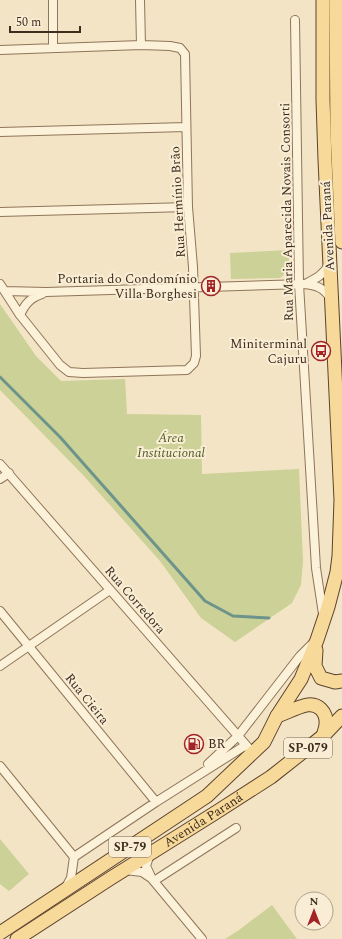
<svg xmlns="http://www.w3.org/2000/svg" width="342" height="939" font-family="Spectral,serif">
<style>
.green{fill:#ccd197}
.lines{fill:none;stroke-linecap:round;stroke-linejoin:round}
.stream{stroke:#6c948a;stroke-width:3}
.street-casing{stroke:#8f7559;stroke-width:10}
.primary-casing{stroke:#5d422d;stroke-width:15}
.street{stroke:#fcf1d9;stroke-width:8}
.primary{stroke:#f7d99a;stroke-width:13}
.labels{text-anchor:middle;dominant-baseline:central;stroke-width:4;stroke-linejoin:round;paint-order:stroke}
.shield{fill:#f9eed5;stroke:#766755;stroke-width:1}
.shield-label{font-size:12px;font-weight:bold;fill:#3e2d1e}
.street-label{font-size:13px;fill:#3e2d1e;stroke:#f9eed5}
.poi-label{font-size:13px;fill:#3e2d1e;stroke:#f9eed5;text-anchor:end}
.park-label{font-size:13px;font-style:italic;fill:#4f5c23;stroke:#f9eed5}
</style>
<rect width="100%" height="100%" fill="#f2e4c5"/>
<path class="green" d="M289,250C289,262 291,270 280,278L231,279L230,253Z
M0,304L36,356L61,381L125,379L127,414L201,415L202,474L299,469L303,561L301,585L292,603L235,642L201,618L160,561L84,476L0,390Z
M0,839L29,874L9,891L0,884Z
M272,905L297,939H225L239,930Z"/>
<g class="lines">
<path class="stream" d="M0,377L60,437L205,601L233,616L269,618"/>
<defs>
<path id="street" d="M53,0V48
M140,0L141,45
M295,20L299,284L316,568L323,614
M0,50L141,45L170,46L180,48L185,54L188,207L193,267L196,356L194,363L187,370L83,373L69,372L60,365L20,315L0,284
M0,132L186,127
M0,212L188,207
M305,284C315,279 324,275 329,264
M5,291L46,292L304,284C316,285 324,288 330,298
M20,315C25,304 30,298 42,294
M0,464L253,753
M0,479L9,473
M0,611L156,802
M0,666L110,590
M208,764L238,736L300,656L313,643
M0,766L74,857
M150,854L146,866L152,879L202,939
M125,870L142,872L151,878
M154,881L236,828
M66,887L71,878L74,857L156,802L246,745"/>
<g id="primary">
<path d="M336,0L337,131L342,242"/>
<path d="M316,650L315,666L321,678L335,682L342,681"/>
<path d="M277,716C286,713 297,707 307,705C318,703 327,712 326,724C326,728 324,732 323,736"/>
<path d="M0,933L207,796L264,742L277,716L301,679L317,640L328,607L337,572L339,556L341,500L325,160L323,100V0"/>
<path id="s1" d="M17,939L111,878L215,813L271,777L323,736L342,716"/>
</g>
</defs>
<use href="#street" class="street-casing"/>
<use href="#primary" class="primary-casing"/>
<use href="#street" class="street"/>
<use href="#primary" class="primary"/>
</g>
<defs>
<symbol id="building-ring" viewBox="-11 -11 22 22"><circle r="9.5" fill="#f9eed5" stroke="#a32327" stroke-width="1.5"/><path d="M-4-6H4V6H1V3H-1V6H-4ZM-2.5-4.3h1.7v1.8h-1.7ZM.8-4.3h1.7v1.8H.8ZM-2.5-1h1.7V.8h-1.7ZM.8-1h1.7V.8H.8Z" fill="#a32327"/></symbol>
<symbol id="bus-ring" viewBox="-11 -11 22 22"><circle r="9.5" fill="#f9eed5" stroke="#a32327" stroke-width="1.5"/><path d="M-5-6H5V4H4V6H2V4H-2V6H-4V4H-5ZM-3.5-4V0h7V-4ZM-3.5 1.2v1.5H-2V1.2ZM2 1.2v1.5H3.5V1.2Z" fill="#a32327"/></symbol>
<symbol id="fuel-ring" viewBox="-11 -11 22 22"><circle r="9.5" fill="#f9eed5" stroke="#a32327" stroke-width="1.5"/><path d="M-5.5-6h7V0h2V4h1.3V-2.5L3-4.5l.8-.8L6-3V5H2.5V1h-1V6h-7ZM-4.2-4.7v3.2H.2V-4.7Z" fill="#a32327"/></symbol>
</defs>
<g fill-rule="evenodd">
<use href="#building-ring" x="200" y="275" width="22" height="22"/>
<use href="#bus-ring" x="310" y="340" width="22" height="22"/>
<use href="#fuel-ring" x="183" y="733" width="22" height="22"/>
</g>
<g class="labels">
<g class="shield">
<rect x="284" y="738" width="48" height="20" rx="3"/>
<rect x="109" y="837" width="42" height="20" rx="3"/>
</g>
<g class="shield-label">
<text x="308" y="748">SP-079</text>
<text x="130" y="847">SP-79</text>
</g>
<g class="street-label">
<text transform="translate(178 202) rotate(-93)">Rua Hermínio Brão</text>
<text transform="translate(287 212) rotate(-91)">Rua Maria Aparecida Novais Consorti</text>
<text transform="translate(328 226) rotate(-93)">Avenida Paraná</text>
<text transform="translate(135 600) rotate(49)">Rua Corredora</text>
<text transform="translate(87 699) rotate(51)">Rua Cieira</text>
<text stroke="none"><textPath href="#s1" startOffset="221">Avenida Paraná</textPath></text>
</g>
<g class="poi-label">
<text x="197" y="279">Portaria do Condomínio<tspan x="197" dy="15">Villa Borghesi</tspan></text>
<text x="307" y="344">Miniterminal<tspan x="307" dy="15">Cajuru</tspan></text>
<text x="208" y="744" text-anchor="start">BR</text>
</g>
<g class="park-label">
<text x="171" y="438">Área<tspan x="171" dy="15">Institucional</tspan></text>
</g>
</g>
<g transform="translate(314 911)"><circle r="19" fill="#f9eed5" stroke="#aea18c"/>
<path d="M0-3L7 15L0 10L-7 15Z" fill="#a32327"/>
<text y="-6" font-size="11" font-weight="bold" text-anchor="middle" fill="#3e2d1e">N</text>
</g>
<path d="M10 26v6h70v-6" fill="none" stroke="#3e2d1e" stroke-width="2"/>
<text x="16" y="26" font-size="12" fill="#3e2d1e" stroke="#f9eed5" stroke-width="3" paint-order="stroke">50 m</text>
</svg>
